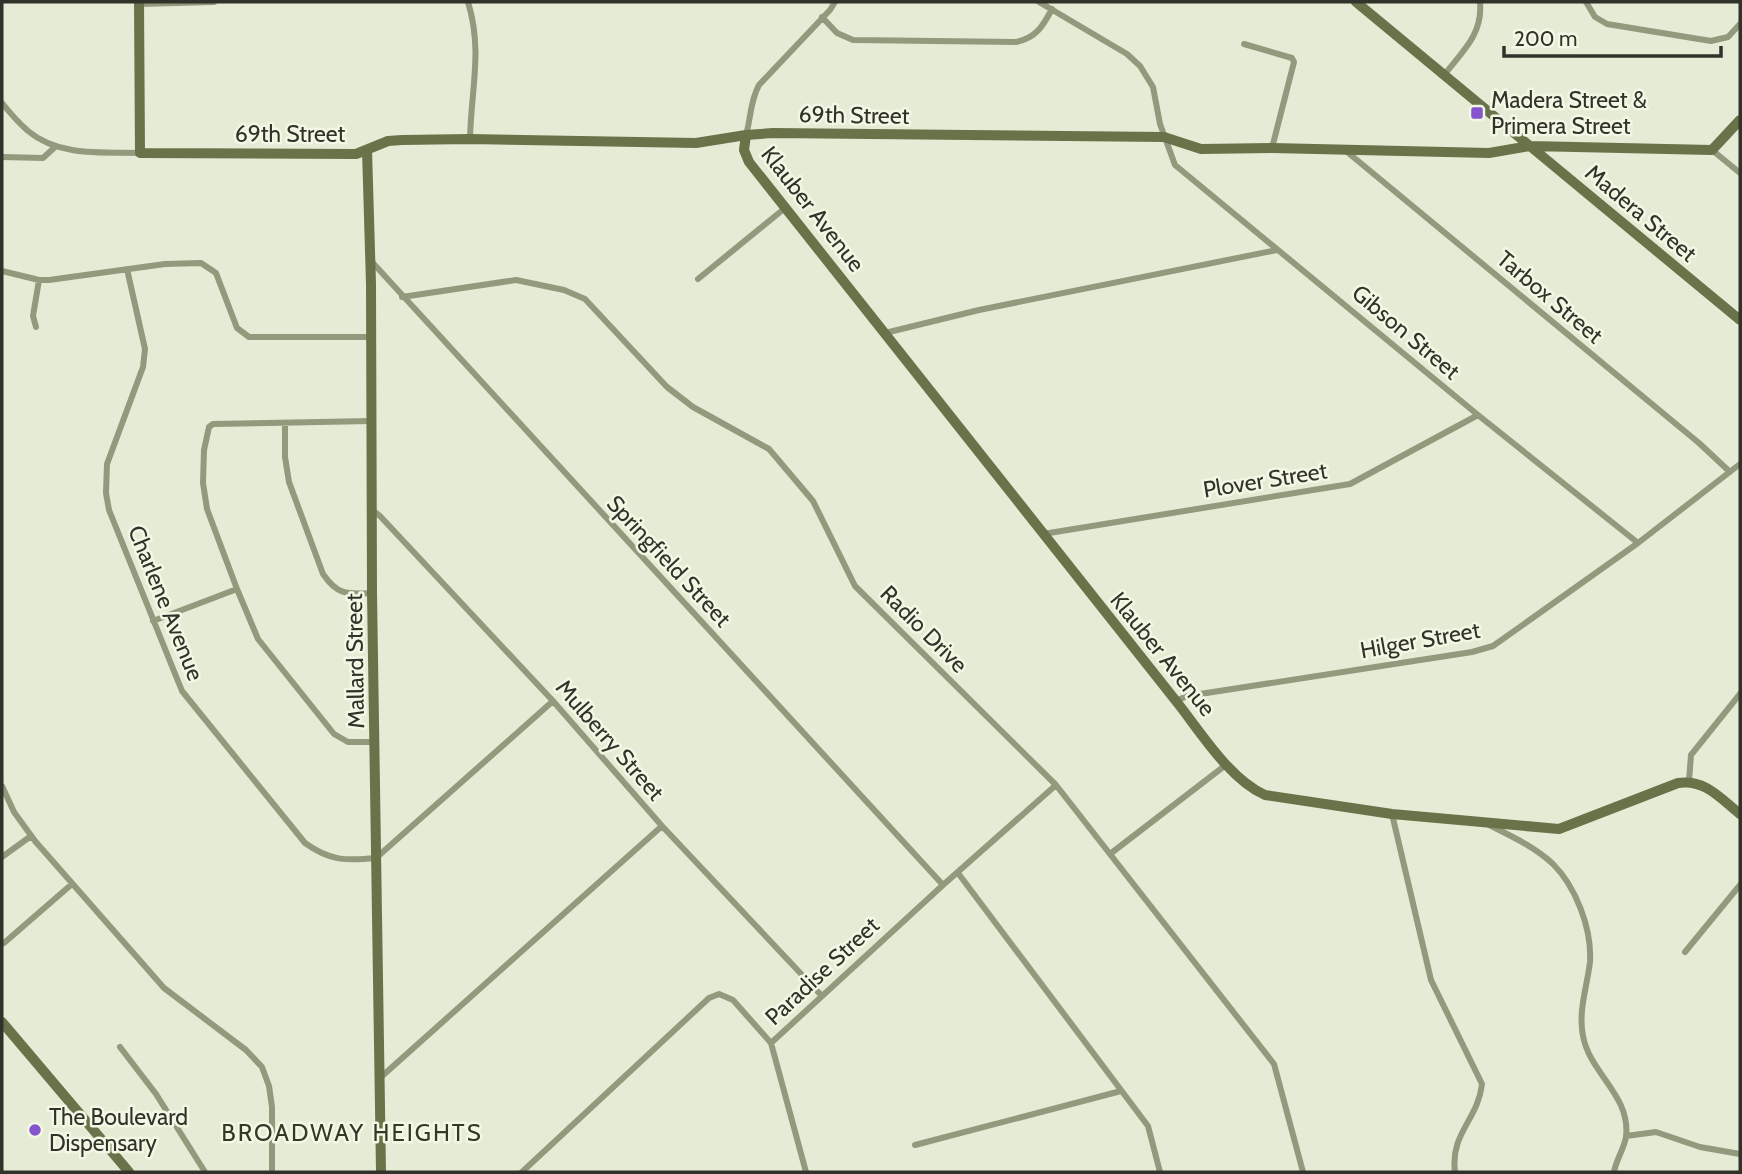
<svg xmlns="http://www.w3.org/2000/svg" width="1742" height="1174" font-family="Cabin,sans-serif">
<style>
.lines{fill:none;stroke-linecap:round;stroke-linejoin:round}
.street{stroke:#92997d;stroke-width:6}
.secondary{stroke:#69734a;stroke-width:10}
.poi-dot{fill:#8654cc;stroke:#f2f8e3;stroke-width:2.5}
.labels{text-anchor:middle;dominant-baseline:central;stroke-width:5;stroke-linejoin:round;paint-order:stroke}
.poi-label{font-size:23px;fill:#31332b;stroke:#f2f8e3;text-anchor:start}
.street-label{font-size:23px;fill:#31332b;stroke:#f2f8e3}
.neighbourhood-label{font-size:24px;letter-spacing:2px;fill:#343828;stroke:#f2f8e3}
</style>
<rect width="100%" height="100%" fill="#e5ebd5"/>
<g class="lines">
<path class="street" d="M468,2C483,51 471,89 470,139
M1039,2L1127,54L1140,66L1153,87L1160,124L1175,165L1478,415L1638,543
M1586,2L1595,17L1607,24L1711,41L1728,37L1740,24
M139,4L214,2
M822,17L837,33L853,40L1016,42C1036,38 1043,26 1052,9
M1244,44L1292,58L1294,62L1272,148
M1444,75C1463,51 1483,34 1480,2
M2,103C10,113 19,123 28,131C59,157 103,152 140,153
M746,135C751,118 750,101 759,85L830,10L835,2
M1712,150L1740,173
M1346,151L1699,443L1730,472
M2,157L43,158L55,147
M372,262L943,885
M127,269L145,349L143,367L107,464L106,493L109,510L182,691L305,843C330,861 346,861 376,858L553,701
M2,271L39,280H49L165,264L201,263L216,273L237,328L249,337H371
M698,279L785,208
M402,297L516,280L564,290L585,299L667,387L693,407L769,449L813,501L855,586L1056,785L1274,1064L1303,1172
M36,327L33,316L39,280
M885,333L979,310L1277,250
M371,421L213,424L209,427L204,450L203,483L207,509L237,589L258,639L334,734L348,742H375
M285,424V457L289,482L323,574C338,596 348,594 372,593
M372,510L380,516L553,701L662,826L821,995
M1043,534L1350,484L1478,415
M153,621L237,589
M1176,701L1187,696L1472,652L1493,646L1638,543L1740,464
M1689,781L1691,755L1740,694
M2,786L14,812L35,841L164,988L246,1050L262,1067L269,1086L272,1107V1172
M1392,814L1431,980L1482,1084C1478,1120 1450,1133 1455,1172
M1489,825C1511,836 1535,847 1553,864C1576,887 1592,929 1590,962C1587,987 1578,1011 1583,1036C1590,1074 1631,1095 1626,1137C1624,1149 1616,1160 1614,1172
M1110,854L1227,764
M2,857L31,836
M958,873L1148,1126L1160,1172
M4,943L72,884
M1685,952L1740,885
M771,1043L943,885L1056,785
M120,1047L156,1094L205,1172
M381,1077L662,826
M1626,1136L1656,1132L1700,1147L1740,1154
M915,1145L1121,1091
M522,1172L709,998L719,994L733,1000L771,1043L806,1172"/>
<path class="secondary" d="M139,2L140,153L356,154L388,141L402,140L470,139L696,143L746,135L773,133L1164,137L1201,149L1272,148L1489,153L1530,146L1712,150L1740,120
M1356,2L1740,320
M746,135L744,150L749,162L1176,701C1200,731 1229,779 1265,795L1392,814L1559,829L1678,783C1705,779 1720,798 1740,814
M367,150L371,284L372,593L381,1172
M2,1022L129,1172"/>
</g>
<g class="poi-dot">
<rect x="1470" y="106" width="14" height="14" rx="3.5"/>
<circle cx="35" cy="1130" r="7"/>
</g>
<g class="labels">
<g class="poi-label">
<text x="1491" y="100">Madera Street &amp;<tspan x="1491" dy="26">Primera Street</tspan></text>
<text x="49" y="1117">The Boulevard<tspan x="49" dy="26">Dispensary</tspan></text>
</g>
<g class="street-label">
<text transform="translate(854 115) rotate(1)">69th Street</text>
<text x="290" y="134">69th Street</text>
<text transform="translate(813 209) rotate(52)">Klauber Avenue</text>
<text transform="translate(1641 213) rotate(40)">Madera Street</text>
<text transform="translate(1550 297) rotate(40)">Tarbox Street</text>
<text transform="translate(1406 332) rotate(40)">Gibson Street</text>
<text transform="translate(1265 480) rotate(-9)">Plover Street</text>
<text transform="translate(669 561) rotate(47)">Springfield Street</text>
<text transform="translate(166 603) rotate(68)">Charlene Avenue</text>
<text transform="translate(924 629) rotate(45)">Radio Drive</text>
<text transform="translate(1420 640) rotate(-10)">Hilger Street</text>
<text transform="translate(1163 654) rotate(51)">Klauber Avenue</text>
<text transform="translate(355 661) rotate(-91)">Mallard Street</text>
<text transform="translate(610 740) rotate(49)">Mulberry Street</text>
<text transform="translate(822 971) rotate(-43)">Paradise Street</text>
</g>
<g class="neighbourhood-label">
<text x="352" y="1132">BROADWAY HEIGHTS</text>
</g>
</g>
<rect width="1742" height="1174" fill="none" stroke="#31332b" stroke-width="7"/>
<path d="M1504 46v10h217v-10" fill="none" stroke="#31332b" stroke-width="3.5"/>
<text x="1514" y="46" font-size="21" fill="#31332b" stroke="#f2f8e3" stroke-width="5" paint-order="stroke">200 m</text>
</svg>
